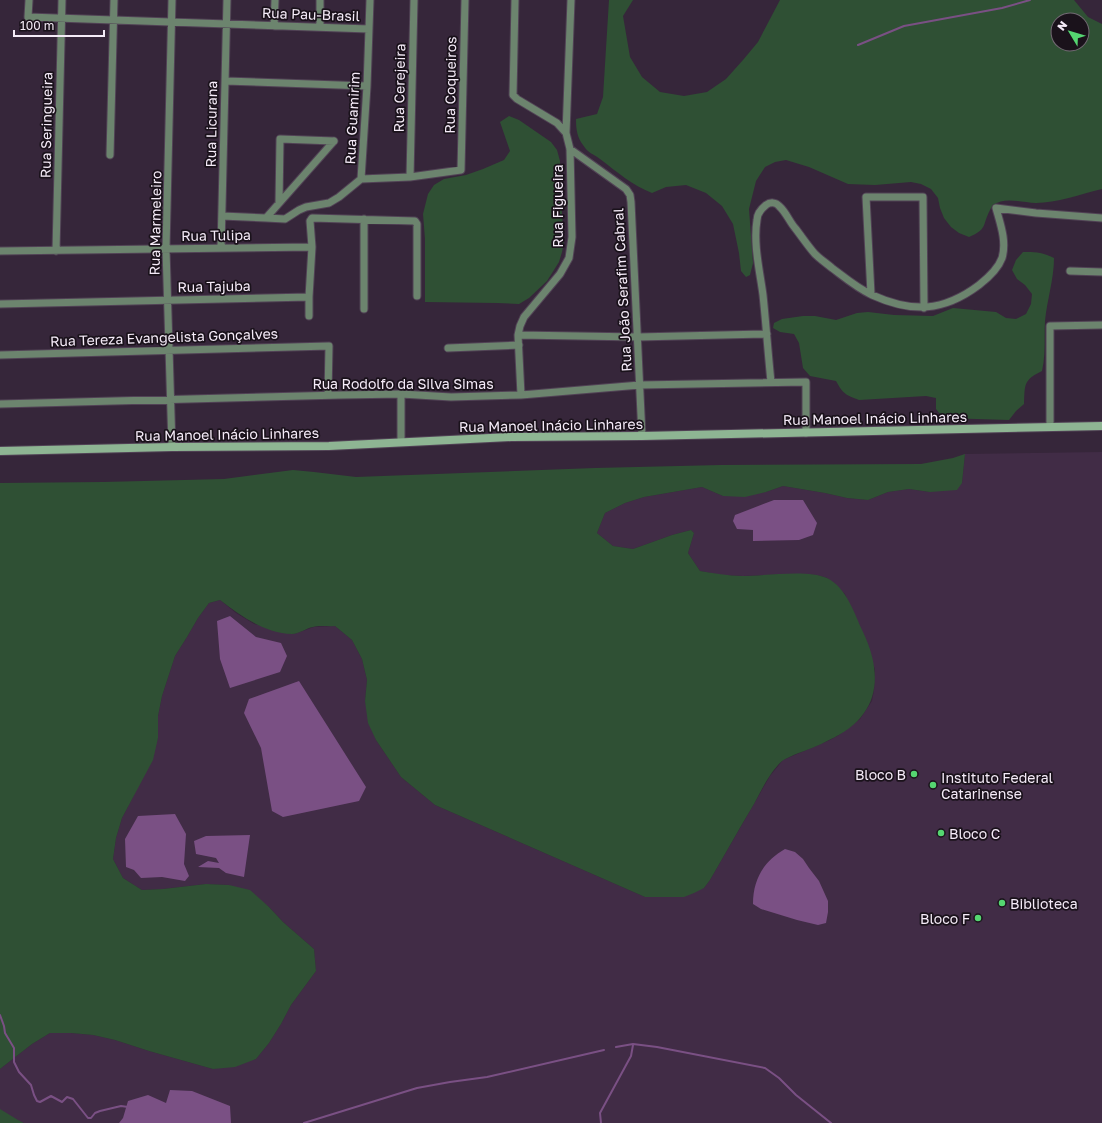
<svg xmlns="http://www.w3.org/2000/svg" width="1102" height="1123" font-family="'Golos Text',sans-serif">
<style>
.built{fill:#412c46}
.green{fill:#2f5034;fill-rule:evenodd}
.water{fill:#7a5084}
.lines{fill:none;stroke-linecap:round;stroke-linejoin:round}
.stream{stroke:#7a5084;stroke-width:2}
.street-casing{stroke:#514255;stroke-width:9}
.secondary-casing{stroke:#514255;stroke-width:10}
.street{stroke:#6c846e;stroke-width:7}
.secondary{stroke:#8eb593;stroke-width:8}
.poi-dot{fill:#55d671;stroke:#1a121b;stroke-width:1.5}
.labels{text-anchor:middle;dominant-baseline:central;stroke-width:3.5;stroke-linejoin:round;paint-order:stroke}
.street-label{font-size:14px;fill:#f5ebf8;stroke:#1a121b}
.poi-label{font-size:14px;fill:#f5ebf8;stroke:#1a121b;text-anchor:start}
</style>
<rect width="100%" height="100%" fill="#36263a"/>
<path class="built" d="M1102,452V1123H24L18,1121L0,1110V1069L32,1044L50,1033H71L93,1035L115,1040L149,1051L213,1069L256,1059L269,1043L281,1024L291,1005L316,971L314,949L283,922L269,907L229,885L206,884L163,889L142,890L123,878L113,859L116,838L122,818L132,799L158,738V716L162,696L175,656L187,637L198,618L209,603L220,600L236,613L254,624L294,634L314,627L335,626L352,640L362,659L367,680L365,701L376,740L401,777L435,805L645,897L704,888L710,880L770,776L783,760L830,740L839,735L860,719L872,701L874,690L875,669L845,594L827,578L817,575L796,574L743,576L721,575L700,571L688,553L694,533L691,530L672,535L633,549L613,546L597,533L605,513L625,503L644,497L702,487L723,496L766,492L783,486L825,493L847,498L868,500L888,492L909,489L930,492L962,483L965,454Z"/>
<path class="green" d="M609,0H633L623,16L630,57L642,77L660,92L684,96L707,92L726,79L743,60L758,42L780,0H1074L1088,17L1102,24V189C1081,194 1056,203 1036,203C1023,203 1005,196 993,205C992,206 991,208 990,210C982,225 988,229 969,237L959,233L951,227L944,218L940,208L938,198L931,189L921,184L911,182L875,185L848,184L809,167L786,160L775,162L765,167L756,181L749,209L753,263L750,275L746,277L741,271L739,253L733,224L722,206L706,193L686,185L666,187L652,193C632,185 617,172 600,159C592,153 589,154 583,145C577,137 576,129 576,119L597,114L603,97ZM1058,20H1082V44H1058Z
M509,116L519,120L551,142L557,150L560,161L561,200L564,242L562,252L559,262L547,281L529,298L519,304L497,303L425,302V239L423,214L428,194L434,185L444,179L466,175L483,169L504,160L510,151L500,122Z
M1023,252C1036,252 1042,252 1054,258C1054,279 1047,300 1045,321C1044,337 1046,354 1042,371C1023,380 1025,385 1024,404L1016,411L1009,420L943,418L936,409V398L926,396L859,400C846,395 843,394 836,381L810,376L803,368L799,343L794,334L780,332L773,328L774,323L782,319L803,316H815L836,320L857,313L868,312L894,315L933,316L953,308L996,312L1006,318L1016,319L1026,314L1031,304L1032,294L1025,285L1017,279L1012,270L1016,260Z
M965,454L962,483L957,490L930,492L909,489L888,492L868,500L847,498L825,493L783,486L766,492L745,497L723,496L702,487L644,497L625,503L605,513L597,533L613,546L633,549L672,535L691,530L694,533L688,553L700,571C714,573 728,576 742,576C764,576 808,569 827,578C847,588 854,613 863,632C885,678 878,718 829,740C818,746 807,750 796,754C792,756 786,758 782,761C770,772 762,789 754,804C739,829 725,854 710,880L704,888L694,893L684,897H645L435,805L401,777L376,740L368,723L365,701L367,680L362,659L352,640L335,626C328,627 320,625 313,627C306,628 299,634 292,634C264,633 241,616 220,600L209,603L198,618L187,637L175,656L162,696L158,716V738L153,760L122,818L116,838L113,859L123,878L142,890L163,889L206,884L229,885L250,890L269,907L283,922L314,949L316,971L291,1005L281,1024L269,1043L256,1059L235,1067L213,1069L149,1051L115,1040L93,1035L71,1033H50L32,1044L0,1069V483L103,482L224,479L293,470L314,472L356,477L595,468L721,465L921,464L953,458Z
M0,1109L18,1120L24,1123H0Z"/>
<path class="water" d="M774,500H803L817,523L813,535L799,540L753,541V530L737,529L733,521L735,515Z
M230,616L256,637L281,643L287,656L280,672L230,688L220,659L217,621Z
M299,681L366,787L359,801L283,817L272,811L261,748L244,713L249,699Z
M175,814L186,834L184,864L189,876L185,881L162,877L141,878L134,870L126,867L125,839L138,816Z
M250,835L244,877L226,873L219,868L198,867L208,861L219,863L216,858L196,854L194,841L206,836Z
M785,849L795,852L803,859L809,868L819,881L828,901V912L826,923L818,925L797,920L761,909L753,904C753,879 764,861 785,849Z
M170,1090L192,1091L230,1106L231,1123H119L123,1118L128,1101L148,1095L166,1103Z"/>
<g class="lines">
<path class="stream" d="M858,45L904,26L1002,8L1030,0
M0,1015L4,1026L5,1033L14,1048V1062L19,1072L31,1085L34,1095L37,1101L40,1102L51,1096L62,1102L67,1097L73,1099L88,1118H91L95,1113L100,1111L121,1106L128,1107
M616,1047L633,1044L657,1047L765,1068L779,1078L796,1095L831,1123
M304,1123L417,1088L450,1082L487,1077L604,1050
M601,1123L600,1113L631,1056L633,1045"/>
<defs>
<path id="street" d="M29,0L28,17L369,29
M515,0L513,95L517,99L557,123L566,133
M274,26L275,0
M320,27V0
M225,81L367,86
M570,149L626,189L630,195L631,202L642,436
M110,155L114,0
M410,177L414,0
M361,179L410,177L461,170L465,0
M279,203L280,139L334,141
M222,216L266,218L334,141
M266,218L285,219L299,210L306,207L329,203L339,197L361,179L367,86L370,0
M221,248L227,0
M0,251L312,247
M56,251L62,0
M1070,271L1102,272
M871,294L866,197H923L924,308
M0,304L309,297
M364,309V219
M309,316V297L312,247L310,221L312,218L415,221L417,224V296
M518,335L638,337L767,334
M448,348L519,345
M0,355L329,346L328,395
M771,382C768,353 766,324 763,295C760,272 753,244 757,220C757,214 761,209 766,205C770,202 776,202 779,206C786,212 789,221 795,228C802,237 808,246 815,254C820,259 826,263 832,268C844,277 857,288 872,295C912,313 943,312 979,285C988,278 998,269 1002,258C1007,241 1000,223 996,208L1036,213L1102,218
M401,394V442
M521,395L518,335L520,326L524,317L560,274L569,258L572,237L570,149L566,133L571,0
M0,404L341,395L401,394L451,397L521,395L640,385L806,382V433
M1050,427V326L1102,325
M172,447L166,249L172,0"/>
<path id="secondary" d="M0,451L172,447L329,446L511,437L642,436L1102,426"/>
</defs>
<use href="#street" class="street-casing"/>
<use href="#secondary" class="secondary-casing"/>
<use href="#street" class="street"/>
<use href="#secondary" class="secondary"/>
</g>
<g class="poi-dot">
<circle cx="914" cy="774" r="4"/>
<circle cx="933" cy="785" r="4"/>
<circle cx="941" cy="833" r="4"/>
<circle cx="1002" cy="903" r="4"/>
<circle cx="978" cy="918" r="4"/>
</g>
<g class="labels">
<g class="street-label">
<text transform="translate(311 14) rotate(2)">Rua Pau-Brasil</text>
<text transform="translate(450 85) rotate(-89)">Rua Coqueiros</text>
<text transform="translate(399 88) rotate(-89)">Rua Cerejeira</text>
<text transform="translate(352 118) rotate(-87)">Rua Guamirim</text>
<text transform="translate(211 124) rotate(-89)">Rua Licurana</text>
<text transform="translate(46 125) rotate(-89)">Rua Seringueira</text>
<text transform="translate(557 206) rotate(-90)">Rua Figueira</text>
<text transform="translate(155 223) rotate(-89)">Rua Marmeleiro</text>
<text transform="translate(216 235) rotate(-1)">Rua Tulipa</text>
<text transform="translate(214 286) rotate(-1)">Rua Tajuba</text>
<text transform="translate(622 290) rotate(-93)">Rua João Serafim Cabral</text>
<text transform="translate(164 337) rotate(-2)">Rua Tereza Evangelista Gonçalves</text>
<text x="403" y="383">Rua Rodolfo da Silva Simas</text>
<text transform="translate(875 418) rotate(-1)">Rua Manoel Inácio Linhares</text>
<text transform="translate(551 425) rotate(-1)">Rua Manoel Inácio Linhares</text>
<text transform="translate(227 434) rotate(-1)">Rua Manoel Inácio Linhares</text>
</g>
<g class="poi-label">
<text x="906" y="774" text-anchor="end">Bloco B</text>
<text x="941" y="777">Instituto Federal<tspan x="941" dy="16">Catarinense</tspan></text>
<text x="949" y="833">Bloco C</text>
<text x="1010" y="903">Biblioteca</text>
<text x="970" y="918" text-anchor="end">Bloco F</text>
</g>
</g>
<g transform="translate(1070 32) rotate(308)"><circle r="19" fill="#1a121b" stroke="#726973"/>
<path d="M0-3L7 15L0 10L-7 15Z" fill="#55d671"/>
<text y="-6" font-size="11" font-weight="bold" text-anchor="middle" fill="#f5ebf8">N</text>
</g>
<path d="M14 30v6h90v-6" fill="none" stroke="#f5ebf8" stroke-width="2"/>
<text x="20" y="30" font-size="12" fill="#f5ebf8" stroke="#1a121b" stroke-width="3" paint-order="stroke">100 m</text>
</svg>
